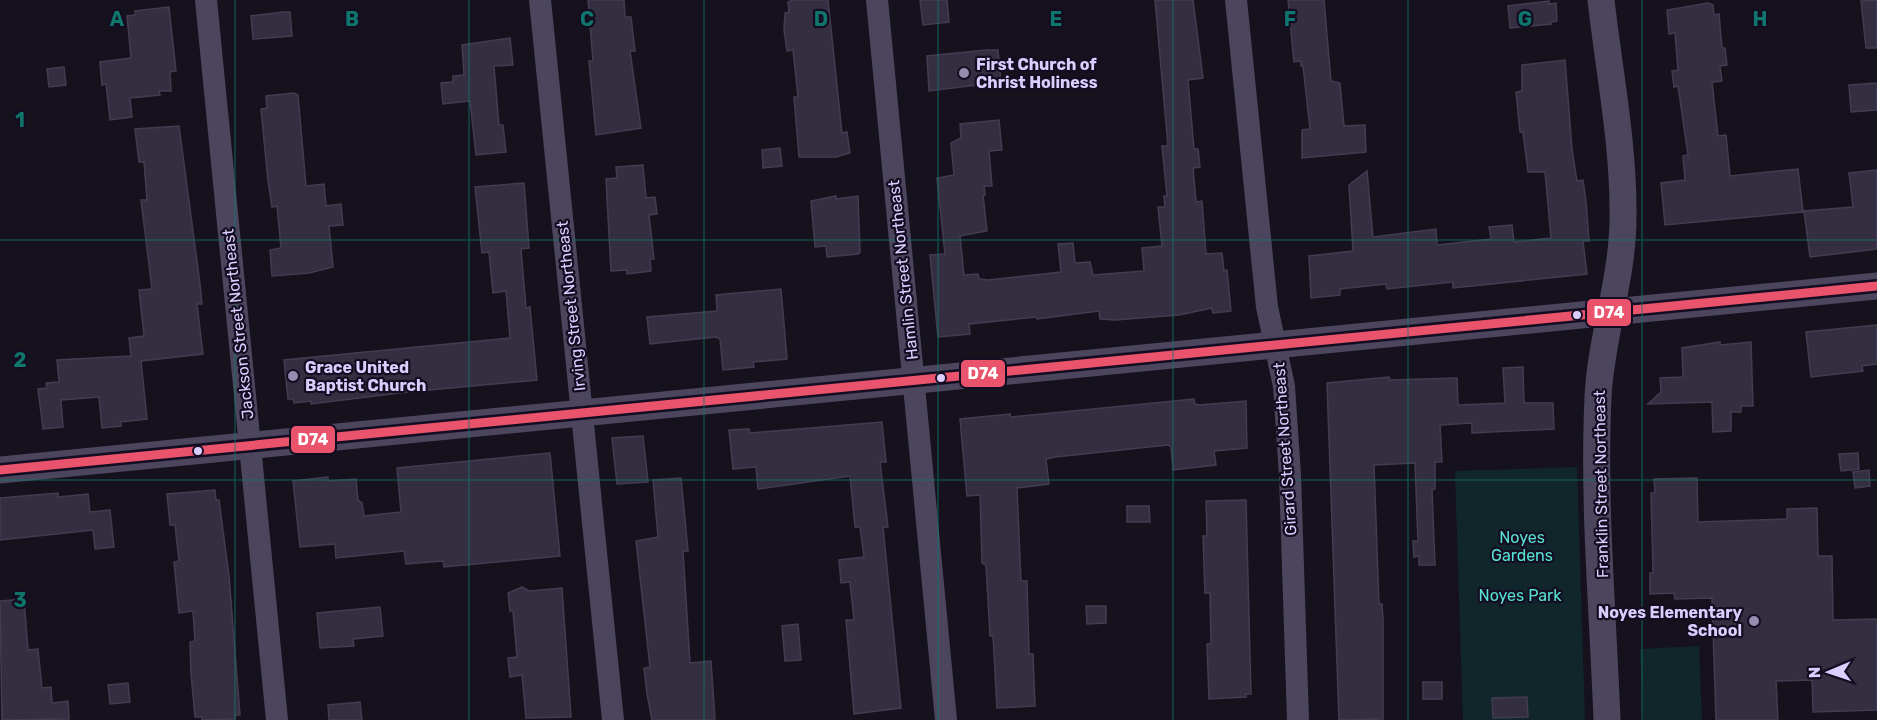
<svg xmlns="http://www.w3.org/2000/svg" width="1877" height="720" font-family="Rubik,sans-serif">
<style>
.green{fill:#11262a}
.building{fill:#342f40;stroke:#433c51;stroke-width:1.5}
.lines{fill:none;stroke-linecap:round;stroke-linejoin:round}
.minor{stroke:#4b465e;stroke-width:22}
.tertiary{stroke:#4b465e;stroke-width:27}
.bus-1-casing{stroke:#140d22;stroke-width:14}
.bus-1{stroke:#e9536b;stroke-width:9}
.grid{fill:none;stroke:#0f766e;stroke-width:1.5;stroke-opacity:0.55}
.poi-dot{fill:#968cb0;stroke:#140d22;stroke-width:2}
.bus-dot{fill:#dbceff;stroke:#140d22;stroke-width:2}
.labels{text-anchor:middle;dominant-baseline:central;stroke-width:4.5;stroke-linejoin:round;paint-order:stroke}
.poi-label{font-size:16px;font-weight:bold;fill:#dbceff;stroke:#140d22;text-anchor:start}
.street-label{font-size:16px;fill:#dbceff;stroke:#140d22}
.park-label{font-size:16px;fill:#57e2d4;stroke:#140d22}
.grid-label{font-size:20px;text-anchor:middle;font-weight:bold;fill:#0f766e;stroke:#140d22;stroke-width:4.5;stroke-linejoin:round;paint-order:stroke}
.line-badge{stroke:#140d22;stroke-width:2}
.badge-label{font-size:16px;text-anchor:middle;font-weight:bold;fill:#fff}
</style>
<rect width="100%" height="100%" fill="#15121d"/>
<path class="green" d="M1577,467L1585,720H1463L1455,471Z
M1699,646L1702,720H1643L1640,649Z"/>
<path class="building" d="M588,0H624L625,17H631L635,51H630L641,128L596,135L589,61H593Z
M793,0H828L842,133L847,132L850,153L836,157H799L794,97H798L793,50L787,51L784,30L785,13L789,12L788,2Z
M920,0H947L949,22L923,25Z
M1155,0H1193L1203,78L1188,80L1194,149H1198L1200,167L1193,168L1196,202L1202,201L1206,254L1222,253L1224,271L1227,270L1231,311L1213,313L1212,308L1179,315L1115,320L1100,319L1099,311L1037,319L1036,317L969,324L970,334L938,337L930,255L945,254L937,178L954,175L951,143L961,138L960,124L999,120L1002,150L989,151L992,186H984L985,195H983L987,231L960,236L964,275L978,274L979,279L988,280L1061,272L1058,244L1073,243L1075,263L1090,262L1093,275L1144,271L1142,248L1162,246L1158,207H1165L1164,196H1167L1162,146H1168Z
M1288,0H1324L1331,81L1340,83L1344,126L1365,125L1366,152L1302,158V130L1310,129L1303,66H1301V61L1294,62Z
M1877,0V48H1866L1861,1Z
M1549,1V4L1556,3L1557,21L1551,22V24L1510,28L1508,6Z
M1708,3L1713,5L1714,15L1719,14L1722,48H1725L1727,65L1720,66L1722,81L1712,82L1718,136L1726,135L1730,176L1798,169L1803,212L1665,225L1661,183L1685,180L1683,156L1688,155L1678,86L1674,87L1672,71L1678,70L1675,33L1669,34L1667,10Z
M169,7L176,71L170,72L171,91H159L160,95L130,98L132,117L110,120L106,84L102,85L100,62L131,58L127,16L135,15V11Z
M283,12H290L292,36L253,39L251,16Z
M510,38L513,65L494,66L499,125H503L506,152L476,155L470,101L443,104L441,83L453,82V76L464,75L462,45Z
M986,50H998L1001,82L929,91L927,56Z
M1565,60L1572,149L1577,181L1583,180L1586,201L1589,241H1583L1587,274L1453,288V282L1387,289L1386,284L1340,289V295L1311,298L1309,256L1353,251L1349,185L1367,171L1373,237L1436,229L1437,245L1491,239L1489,227L1512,225L1514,242L1551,238L1545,172H1528L1523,132H1520L1516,92L1522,91V65Z
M64,67L66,85L49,87L47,69Z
M1877,83V110L1851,112L1849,85Z
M294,93L298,95L306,186L324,184L326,206L341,204L343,225L329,226L333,267L309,273L272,276L270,250L281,248L277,206L272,207L268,181L261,109L267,108L266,96Z
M179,126L200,284L202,304H197L203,354L141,361L147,419L120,422L121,426L102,428L99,397L61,400L63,427L43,429L38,389L47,388L46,383L59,382L57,360L131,356L129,338L144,336L139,290L152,289L141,200H147L144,162H139L135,129Z
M780,148L782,166L763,168L762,150Z
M643,165L646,198L655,197L657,214L649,215L654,259H650L651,271L627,274V270L611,271L606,179L617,178L616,167Z
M1877,170V249L1810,257L1804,211L1853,207L1849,173Z
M524,183L529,248L521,249L526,308L530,307L537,380L408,392L311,404V401L294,403L293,399H288L284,360L510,338L506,291L493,293L489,252L482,253L475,187Z
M836,196V199L858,196L860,252L858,254L827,257L826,246L815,247L811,201Z
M781,289L787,359L753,362L754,367L723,370L720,339L716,337L650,344L647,317L717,311L716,295Z
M1877,325V364L1862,366L1863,371L1811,377L1806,332Z
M1720,342V345L1751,342L1753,406H1741V412H1731V431L1713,432L1712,402L1648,404L1661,392L1660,378L1683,377L1682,348Z
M1523,367L1524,403H1553L1554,429L1472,433V423L1440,425L1442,462H1435V489L1432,490L1435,565H1419V556L1414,557L1413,541H1418L1415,463L1374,465L1379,604H1382L1383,620V719L1339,720L1327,383L1389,377L1390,380L1457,378L1458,405L1505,403L1503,368Z
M1194,399L1195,404L1199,405L1246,401L1247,448L1214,451L1216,465L1173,470L1171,447L1168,445L1055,457L1046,459L1049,484L1017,488L1021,581H1027L1029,654H1033L1035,706L997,708L993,636H990L986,565L982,563L980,495L967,496L960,419L1010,414L1011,417Z
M882,422L886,462H880L888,527H883L901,708L854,714L846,620H854L850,582L841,583L839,560L864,557L860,527H855L850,476L758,489L756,467L733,469L729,430L749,429L750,433Z
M643,436L648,482L617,484L612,438Z
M550,453L560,556L444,567L443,561L406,564L404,551L336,558L335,544L300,547L293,481L328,477V481L356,479L358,500L362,503L364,516L401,512L397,468Z
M1858,453L1859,469L1841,471L1839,454Z
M1869,470L1870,486L1855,488L1853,472Z
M681,478L688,551H683L690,663L711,661L715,720H652L647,694L644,668L650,667L636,541L658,537L653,480Z
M1697,478L1698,522L1787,519V509L1817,508L1818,556H1832L1833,620L1877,619V710L1813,712L1812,680L1776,681L1778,720H1716L1712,598L1675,599L1674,593L1650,594V573H1653L1651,493H1655L1654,479Z
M215,490L216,500H219L229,576L240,715H235V719L202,720V717H195L191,673L190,642L195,641L193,611L179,613L174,562L179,561L175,525H170L167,494Z
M58,493V497L88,494L90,512L110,510L114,547L95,549L93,530L0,540V498Z
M1246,500L1251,694H1246V697L1209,699L1207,644H1211L1210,593H1205L1203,536H1207L1206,501Z
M1127,506H1149L1150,522H1127Z
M522,587L529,591L562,588L571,717L526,718L522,675L510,677L508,658L517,657L513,611H510L508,593Z
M24,599L28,650L38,649L42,688L51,687L52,703L68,701L69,719L2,720L0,601Z
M1086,606H1106V623L1087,624Z
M380,607L383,636L353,639L354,646L320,648L317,613Z
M798,624L801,660L785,661L782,626Z
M1423,682H1442V699H1423Z
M128,683L130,702L110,704L108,685Z
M1527,697L1528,717L1493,718L1492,698Z
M360,702L362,720H329L328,705Z"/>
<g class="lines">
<path class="minor" d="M206,0L277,720
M540,0L613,720
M877,0L946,720
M1236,0L1267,307L1284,386L1290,475L1298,720"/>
<path class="tertiary" d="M1601,0C1609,71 1624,146 1623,217C1623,279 1601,336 1598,397C1593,504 1603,613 1607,720
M0,470L1877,286"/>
<defs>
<path id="bus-1" d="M0,470L1877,286"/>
</defs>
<use href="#bus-1" class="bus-1-casing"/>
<use href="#bus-1" class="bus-1"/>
</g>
<path class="grid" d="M235,0V720M469,0V720M704,0V720M938,0V720M1173,0V720M1408,0V720M1642,0V720M0,240H1877M0,480H1877"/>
<g class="poi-dot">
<circle cx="964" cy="73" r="6"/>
<circle cx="293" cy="376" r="6"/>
<circle cx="1754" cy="621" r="6"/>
</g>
<g class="bus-dot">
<circle cx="1577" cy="315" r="5"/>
<circle cx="941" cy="378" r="5"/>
<circle cx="198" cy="451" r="5"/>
</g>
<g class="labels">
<g class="poi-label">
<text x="976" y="64">First Church of<tspan x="976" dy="18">Christ Holiness</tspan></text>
<text x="305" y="367">Grace United<tspan x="305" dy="18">Baptist Church</tspan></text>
<text x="1742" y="612" text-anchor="end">Noyes Elementary<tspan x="1742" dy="18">School</tspan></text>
</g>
<g class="street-label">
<text transform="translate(903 270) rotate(-96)">Hamlin Street Northeast</text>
<text transform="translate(571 306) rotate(-96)">Irving Street Northeast</text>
<text transform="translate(238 324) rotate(-96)">Jackson Street Northeast</text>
<text transform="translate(1285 449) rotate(-94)">Girard Street Northeast</text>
<text transform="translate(1601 484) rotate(-91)">Franklin Street Northeast</text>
</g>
<g class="park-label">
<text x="1522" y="537">Noyes<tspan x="1522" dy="18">Gardens</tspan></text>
<text x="1520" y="595">Noyes Park</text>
</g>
</g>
<g class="grid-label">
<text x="117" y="26">A</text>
<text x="352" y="26">B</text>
<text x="587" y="26">C</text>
<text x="821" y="26">D</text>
<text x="1056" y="26">E</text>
<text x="1290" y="26">F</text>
<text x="1525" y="26">G</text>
<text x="1760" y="26">H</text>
<text x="20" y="127">1</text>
<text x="20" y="367">2</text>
<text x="20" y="607">3</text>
</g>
<g class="line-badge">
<rect x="1586" y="298" width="46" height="29" rx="6" fill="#e9536b"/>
<rect x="960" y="359" width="46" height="29" rx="6" fill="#e9536b"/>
<rect x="290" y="425" width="46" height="29" rx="6" fill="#e9536b"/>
</g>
<g class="badge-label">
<text x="1609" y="318">D74</text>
<text x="983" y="379">D74</text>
<text x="313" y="445">D74</text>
</g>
<g transform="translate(1829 672) rotate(268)" stroke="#140d22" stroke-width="4.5" paint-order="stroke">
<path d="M0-4.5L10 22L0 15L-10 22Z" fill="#dbceff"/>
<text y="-9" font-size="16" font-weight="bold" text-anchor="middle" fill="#dbceff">N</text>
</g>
</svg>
